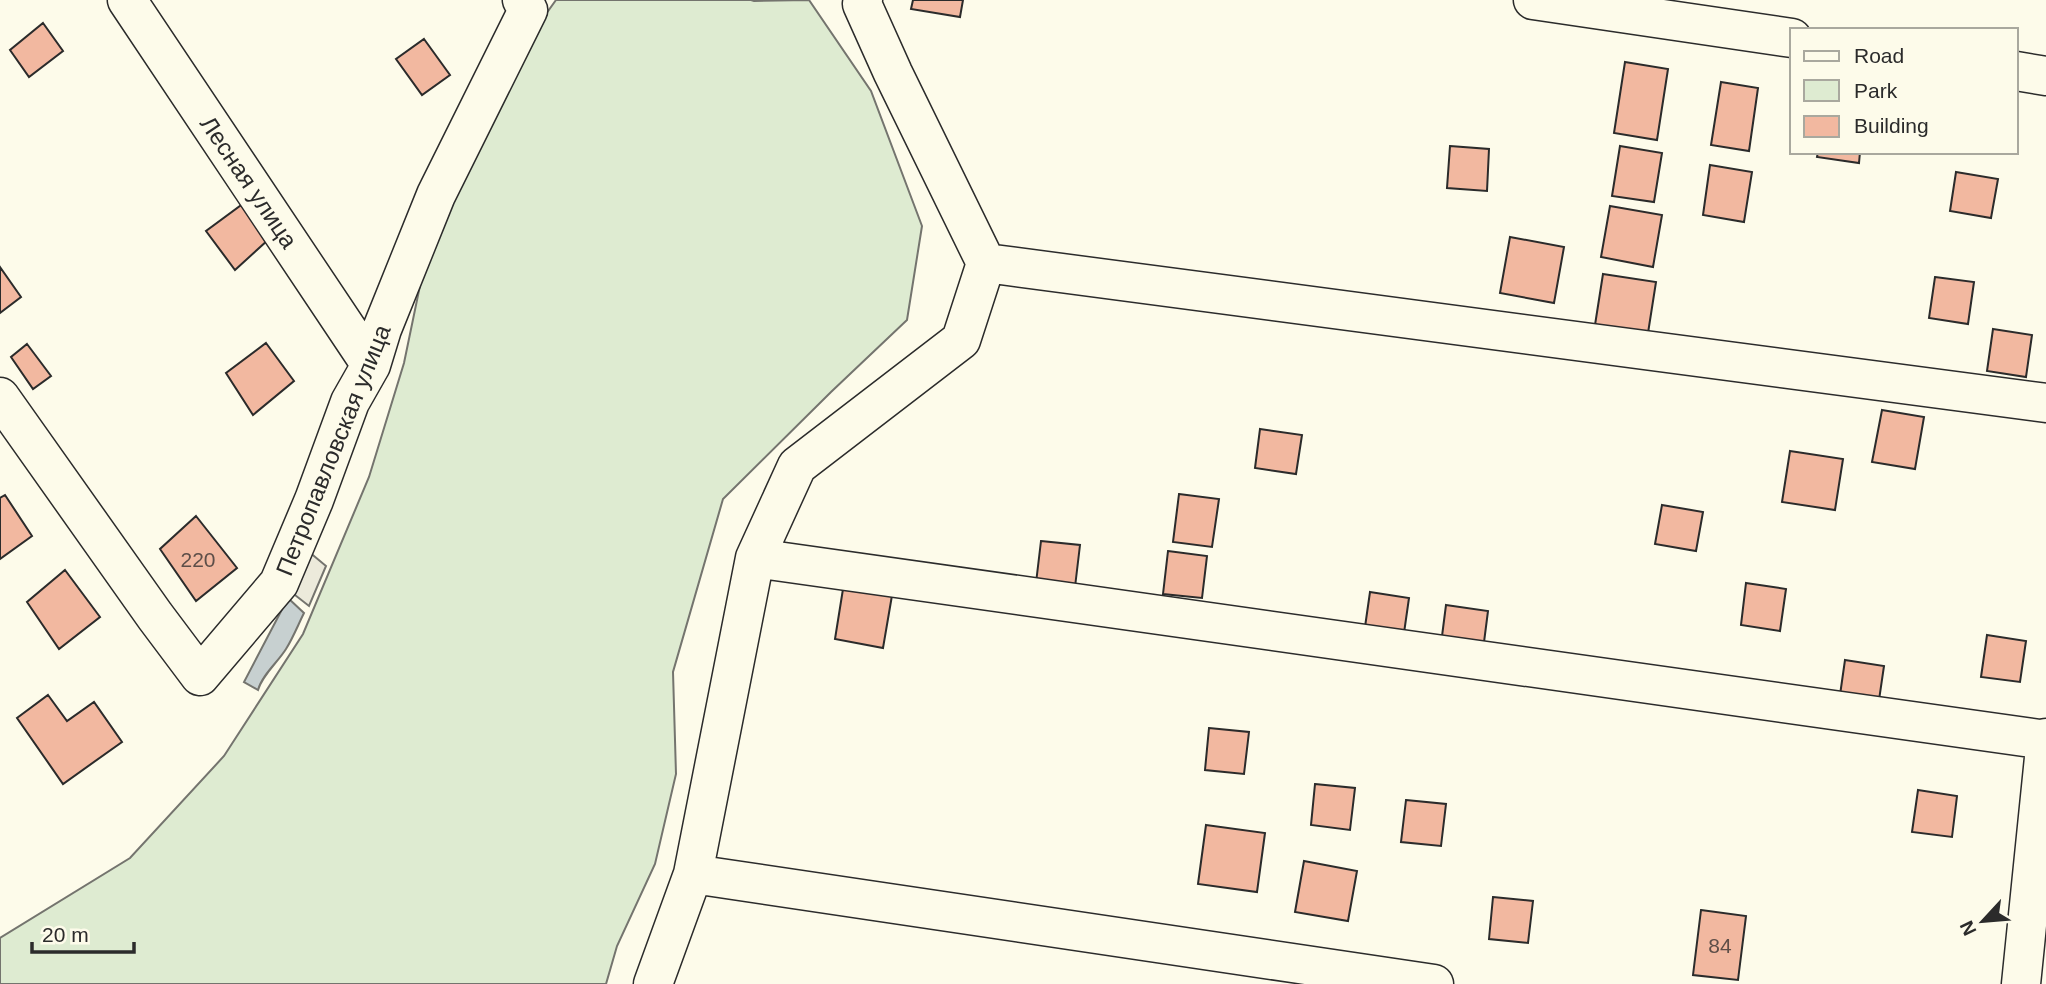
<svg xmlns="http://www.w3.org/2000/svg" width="2046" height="984" font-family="Helvetica,sans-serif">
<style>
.green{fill:#deebd1;stroke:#74746e;stroke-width:2}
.parking{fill:#eceadb;stroke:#74746e;stroke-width:2}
.water{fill:#c7d0d0;stroke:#74746e;stroke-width:2}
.building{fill:#f2b8a0;stroke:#2b2b2b;stroke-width:2}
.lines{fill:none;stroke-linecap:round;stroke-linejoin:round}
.minor-casing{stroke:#2b2b2b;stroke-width:41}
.minor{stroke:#fdfbea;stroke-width:38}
.labels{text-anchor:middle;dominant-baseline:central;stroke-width:5;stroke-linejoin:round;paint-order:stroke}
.number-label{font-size:21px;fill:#5d4e48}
.street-label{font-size:24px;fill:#2b2b2b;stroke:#fdfbea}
</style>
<rect width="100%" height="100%" fill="#fdfbea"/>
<path class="green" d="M556,0H751L754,1L809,0L871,91L922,226L907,320L831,392L723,499L673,672L676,774L655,864L617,946L606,984H0V938L130,858L224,756L303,634L369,477L404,363L434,218L511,63Z"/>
<path class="parking" d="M302,546L326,566L309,606L286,588Z"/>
<path class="water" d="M288,598L304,613C298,625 293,638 286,649C278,662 262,675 258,690L244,682Z"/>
<path class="building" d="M913,0H963L960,17L911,9Z
M43,23L63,51L29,77L10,50Z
M424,39L450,75L422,95L396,59Z
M1625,62L1668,69L1657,140L1614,133Z
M1721,82L1758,88L1749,151L1711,145Z
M1450,146L1489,149L1487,191L1447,188Z
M1620,146L1662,153L1654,202L1612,196Z
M1818,152H1860L1859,163L1817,157Z
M1710,165L1752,172L1744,222L1703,215Z
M1956,172L1998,179L1991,218L1950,211Z
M244,203L269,239L235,270L206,231Z
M1610,206L1662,215L1653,267L1601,257Z
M1510,237L1564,247L1554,303L1500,293Z
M0,267L21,297L0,313Z
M1603,274L1656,282L1648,333L1595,325Z
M1935,277L1974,282L1968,324L1929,318Z
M1993,329L2032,335L2026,377L1987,371Z
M266,343L294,381L253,415L226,373Z
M27,344L51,376L33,389L11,357Z
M1882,410L1924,417L1915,469L1872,462Z
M1260,429L1302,435L1296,474L1255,468Z
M1790,451L1843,459L1835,510L1782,502Z
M1179,494L1219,499L1212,547L1173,542Z
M5,495L32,536L0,559V498Z
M1662,505L1703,512L1696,551L1655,544Z
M196,516L237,568L196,601L160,549Z
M1041,541L1080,545L1075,587L1036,583Z
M1168,551L1207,556L1202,598L1163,594Z
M847,564L896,572L883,648L835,639Z
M65,570L100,617L59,649L27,602Z
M1746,583L1786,589L1780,631L1741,625Z
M1370,592L1409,598L1403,640L1364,634Z
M1446,605L1488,611L1483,650L1441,644Z
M1987,635L2026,641L2020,682L1981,677Z
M1845,660L1884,666L1878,707L1839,702Z
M48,695L67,721L94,702L122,742L63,784L17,718Z
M1209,728L1249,732L1244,774L1205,770Z
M1315,784L1355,788L1350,830L1311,825Z
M1918,790L1957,796L1952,837L1912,832Z
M1406,800L1446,804L1441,846L1401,842Z
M1206,825L1265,833L1257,892L1198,884Z
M1304,861L1357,871L1348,921L1295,912Z
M1493,897L1533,901L1528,943L1489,939Z
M1701,910L1746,916L1738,980L1693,975Z"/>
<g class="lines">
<defs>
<path id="minor" d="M127,0L371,365
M1533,0L1792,38
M2016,71L2046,76
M986,263L2046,403
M0,397L155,616L200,676L279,583L314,500L350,402L371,365L382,329L436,195L528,10L522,0
M755,558L2046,740
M693,874L1434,984
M653,984L693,874L755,558L797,466L961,340L986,263L893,73L862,4L863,0
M2021,984L2046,738"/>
</defs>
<use href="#minor" class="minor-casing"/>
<use href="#minor" class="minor"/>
</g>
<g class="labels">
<g class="number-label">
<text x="198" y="559">220</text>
<text x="1720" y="945">84</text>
</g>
<g class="street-label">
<text transform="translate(249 182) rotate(56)">Лесная улица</text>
<text transform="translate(333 450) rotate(-68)">Петропавловская улица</text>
</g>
</g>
<rect x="1790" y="28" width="228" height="126" fill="#fdfbea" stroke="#a9a89e" stroke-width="2"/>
<rect x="1804" y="51" width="35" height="10" fill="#fdfbea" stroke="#a9a89e" stroke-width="2"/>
<text x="1854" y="63" font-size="21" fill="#2b2b2b">Road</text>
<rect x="1804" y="80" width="35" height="21" fill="#deebd1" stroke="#a9a89e" stroke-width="2"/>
<text x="1854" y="98" font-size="21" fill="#2b2b2b">Park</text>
<rect x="1804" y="116" width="35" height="21" fill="#f2b8a0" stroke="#a9a89e" stroke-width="2"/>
<text x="1854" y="133" font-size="21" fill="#2b2b2b">Building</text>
<g transform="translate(1983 921) rotate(244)" stroke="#fdfbea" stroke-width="5" paint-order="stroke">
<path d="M0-5L12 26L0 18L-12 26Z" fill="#2b2b2b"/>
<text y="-10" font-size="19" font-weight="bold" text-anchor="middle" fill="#2b2b2b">N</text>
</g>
<path d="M32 942v10h102v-10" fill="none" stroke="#2b2b2b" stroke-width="3.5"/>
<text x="42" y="942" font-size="21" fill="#2b2b2b" stroke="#fdfbea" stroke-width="5" paint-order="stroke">20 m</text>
</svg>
